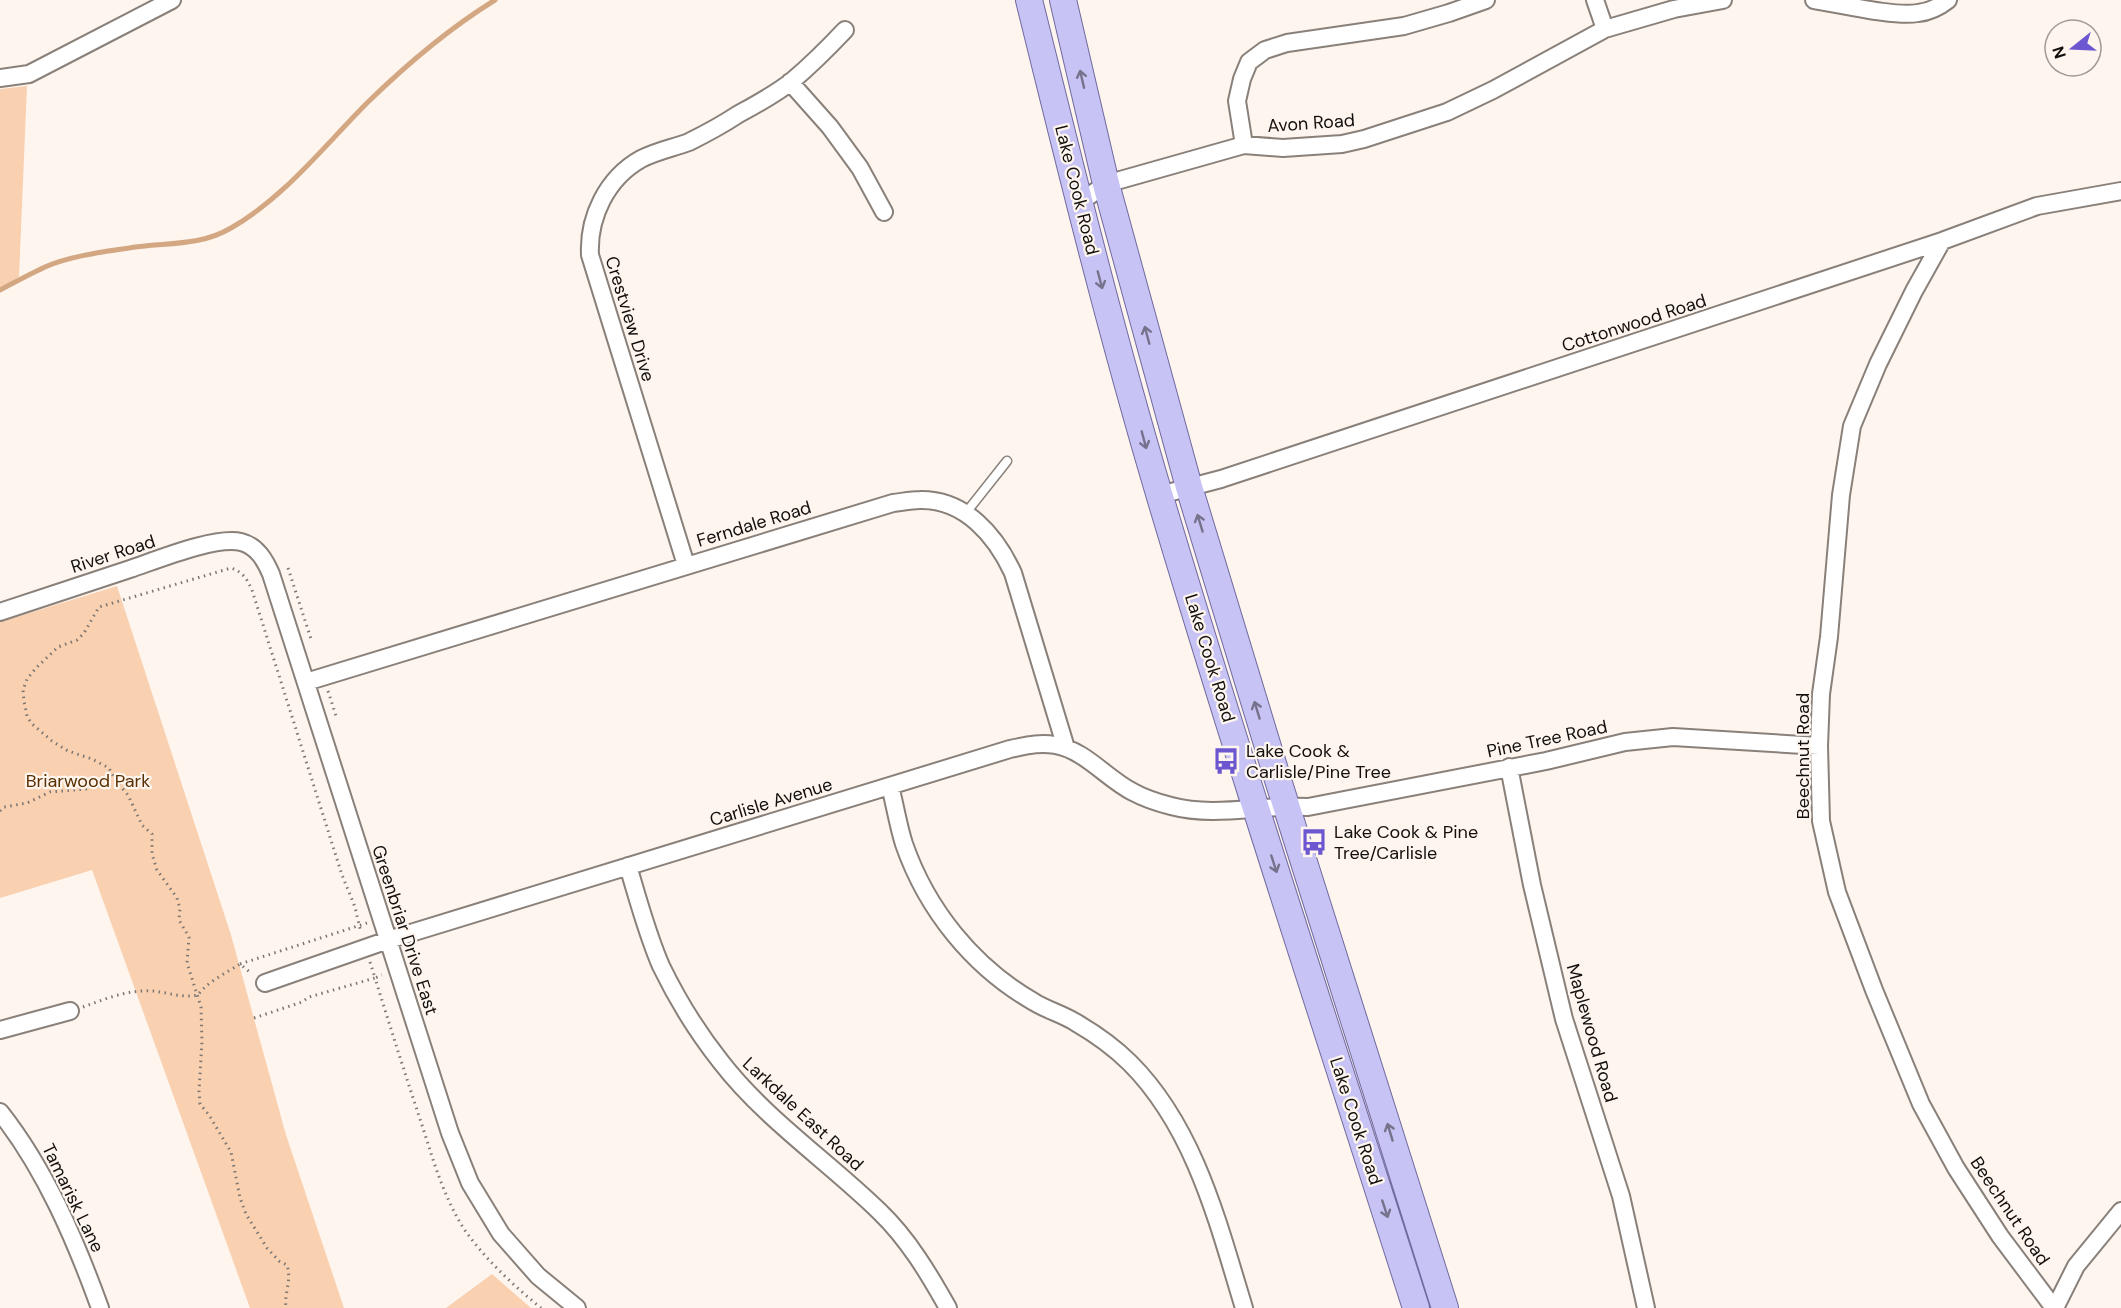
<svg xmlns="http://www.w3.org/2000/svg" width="2121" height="1308" font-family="'DM Sans',sans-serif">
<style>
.green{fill:#f9d0b0}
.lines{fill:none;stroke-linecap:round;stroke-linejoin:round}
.stream{stroke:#d4a783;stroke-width:5}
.service-casing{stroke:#89807a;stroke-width:11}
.minor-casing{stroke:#89807a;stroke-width:20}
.primary-casing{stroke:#706a9e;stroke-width:28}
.path{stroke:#7d7773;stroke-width:3;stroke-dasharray:1.5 4.5;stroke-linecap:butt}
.service{stroke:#fff;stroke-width:8}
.minor{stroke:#fff;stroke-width:16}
.primary{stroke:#c7c3f4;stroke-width:26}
.oneway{stroke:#76728c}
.labels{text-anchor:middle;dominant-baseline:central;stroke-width:4.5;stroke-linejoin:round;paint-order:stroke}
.street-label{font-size:18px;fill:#120f0d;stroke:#fef5ee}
.poi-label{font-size:18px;fill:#120f0d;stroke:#fef5ee;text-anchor:start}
.park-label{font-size:18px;fill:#592f01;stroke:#fef5ee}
</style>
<rect width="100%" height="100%" fill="#fef5ee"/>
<path class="green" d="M27,86L19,277L0,289V89Z
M117,586L231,935L286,1135L344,1308H250L92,870L0,898V622Z
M492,1274L531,1308H446Z"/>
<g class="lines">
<path class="stream" d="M0,290C15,282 30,274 45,267C70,256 102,252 129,248C164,242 199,247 231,228C285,197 324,146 368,102C407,64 448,29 495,0"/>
<defs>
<path id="service" d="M965,514L1007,461"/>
<path id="minor" d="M1814,0C1841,4 1893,17 1918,13C1929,12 1939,7 1948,0
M1605,29L1674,9L1723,0
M0,78L29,74L172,0
M790,82L830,127L860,168L884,212
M1244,145L1237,101L1242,79L1249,62L1265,50L1287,43L1404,26L1449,13L1486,0
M1079,203L1106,184L1244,145L1283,148L1342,144L1364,139L1447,112L1493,90L1605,29L1595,0
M1942,241L1914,291L1878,364L1852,426L1841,495L1829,637L1821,694L1819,746L1821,821L1837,892L1874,990L1921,1104L1956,1168L2000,1236L2054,1308
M1160,495L1221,479L1942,241L2037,206L2121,191
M686,565L590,255C588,217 607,178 641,159C656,151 673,148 689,142C705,134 722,125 737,115C755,105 776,94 792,81C811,65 828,48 845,30
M0,612C43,598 87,583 130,569C157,560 215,536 241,542C257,546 265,560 271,574L450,1133L470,1183L501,1234L538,1276L577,1308
M306,682L893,503C902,502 911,500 920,500C965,499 996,536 1013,573L1066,748
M1509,767L1532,885L1564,1019L1621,1196L1646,1308
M890,786C895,805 898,825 904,844C927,910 973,967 1034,1002C1047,1010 1062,1014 1075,1022C1094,1033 1114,1047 1130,1063C1195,1128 1218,1223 1244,1308
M628,866C638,899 647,934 661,966C677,999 698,1033 721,1062C765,1119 829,1162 880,1212C908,1239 929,1274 948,1308
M265,983L388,940L1010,749C1025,746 1039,742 1055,745C1085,750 1107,779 1133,792C1144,798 1159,803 1171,806C1216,818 1263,804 1308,807L1546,761L1625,742L1673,737L1819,746
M0,1030L70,1011
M0,1112C45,1169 75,1239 100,1308
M2055,1308L2076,1266L2121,1211"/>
<path id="primary" d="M1029,0C1070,166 1111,333 1160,497C1241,769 1330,1038 1416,1308
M1063,0L1106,184L1189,487L1278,780L1445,1308"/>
</defs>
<use href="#service" class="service-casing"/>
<use href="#minor" class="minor-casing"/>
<use href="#primary" class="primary-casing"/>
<path class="path" d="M288,568L312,642
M328,691L337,719
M116,781L109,768L92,759L68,751L52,741L31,723L27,716L24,701L23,690L27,679L36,668L58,647L77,640L84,633L99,607L231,568C243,572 247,579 252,590L342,875L355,907L361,933
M0,811L4,807L27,803L50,792L86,789L116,781L128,795L142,825L152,834V854L157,870L177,898L180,909L179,920L189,937L187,963L201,1007L202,1041L199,1092L200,1104L209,1115L231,1152L240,1198L246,1214L267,1248L279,1261L287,1265C292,1282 284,1292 286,1308
M370,962L375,978L382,975
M240,964L367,923
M83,1007C102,1000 122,992 142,991C161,989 178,999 198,995C207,982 226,973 240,964L251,973
M254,1018L302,1002L309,997L375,978C390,1026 405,1074 421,1122C433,1159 443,1196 464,1229C485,1259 513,1285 541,1308"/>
<use href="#service" class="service"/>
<use href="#minor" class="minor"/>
<use href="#primary" class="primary"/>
</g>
<defs><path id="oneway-shaft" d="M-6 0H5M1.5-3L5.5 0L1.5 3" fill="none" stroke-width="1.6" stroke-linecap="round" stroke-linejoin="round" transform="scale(1.5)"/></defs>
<g class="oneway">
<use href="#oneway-shaft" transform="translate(1082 79) rotate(-103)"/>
<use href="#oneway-shaft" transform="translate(1100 280) rotate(75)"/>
<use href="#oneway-shaft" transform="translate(1147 335) rotate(-105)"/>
<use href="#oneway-shaft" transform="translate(1144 440) rotate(75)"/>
<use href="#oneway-shaft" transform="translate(1200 523) rotate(-107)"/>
<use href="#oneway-shaft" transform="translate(1257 710) rotate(-107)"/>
<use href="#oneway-shaft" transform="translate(1274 864) rotate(72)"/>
<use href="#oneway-shaft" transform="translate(1390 1132) rotate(-107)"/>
<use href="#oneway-shaft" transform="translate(1385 1209) rotate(72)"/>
</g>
<defs>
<symbol id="bus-bare" viewBox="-9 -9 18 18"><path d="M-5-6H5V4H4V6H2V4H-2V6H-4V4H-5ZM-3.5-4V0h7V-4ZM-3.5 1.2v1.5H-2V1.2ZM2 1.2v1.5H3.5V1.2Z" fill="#6d57d0" stroke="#fef5ee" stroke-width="2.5" paint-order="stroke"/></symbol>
</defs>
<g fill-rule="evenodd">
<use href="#bus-bare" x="1207" y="742" width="38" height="38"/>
<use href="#bus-bare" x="1295" y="823" width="38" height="38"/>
</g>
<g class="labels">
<g class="street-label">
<text transform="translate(1311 123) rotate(-4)">Avon Road</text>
<text transform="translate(1077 190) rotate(76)">Lake Cook Road</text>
<text transform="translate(630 319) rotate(73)">Crestview Drive</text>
<text transform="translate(1634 323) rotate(-18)">Cottonwood Road</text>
<text transform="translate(754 524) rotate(-17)">Ferndale Road</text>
<text transform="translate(113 554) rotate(-18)">River Road</text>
<text transform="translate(1210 658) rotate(73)">Lake Cook Road</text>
<text transform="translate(1547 739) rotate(-12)">Pine Tree Road</text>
<text transform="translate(1803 756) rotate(-90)">Beechnut Road</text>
<text transform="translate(771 802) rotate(-17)">Carlisle Avenue</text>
<text transform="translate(405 930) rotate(72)">Greenbriar Drive East</text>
<text transform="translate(1592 1033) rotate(74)">Maplewood Road</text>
<text transform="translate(803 1114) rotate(43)">Larkdale East Road</text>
<text transform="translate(1356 1121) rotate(72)">Lake Cook Road</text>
<text transform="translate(73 1198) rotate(64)">Tamarisk Lane</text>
<text transform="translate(2010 1211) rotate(56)">Beechnut Road</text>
</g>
<g class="poi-label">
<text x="1246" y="751">Lake Cook &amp;<tspan x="1246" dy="21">Carlisle/Pine Tree</tspan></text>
<text x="1334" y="832">Lake Cook &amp; Pine<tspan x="1334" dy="21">Tree/Carlisle</tspan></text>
</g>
<g class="park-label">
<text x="88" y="781">Briarwood Park</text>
</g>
</g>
<g transform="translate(2073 48) rotate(252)"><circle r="28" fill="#fef5ee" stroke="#a09994" stroke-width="1.5"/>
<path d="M0-4.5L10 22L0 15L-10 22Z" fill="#6d57d0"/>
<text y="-9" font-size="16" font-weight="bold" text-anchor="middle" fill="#120f0d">N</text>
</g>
</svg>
